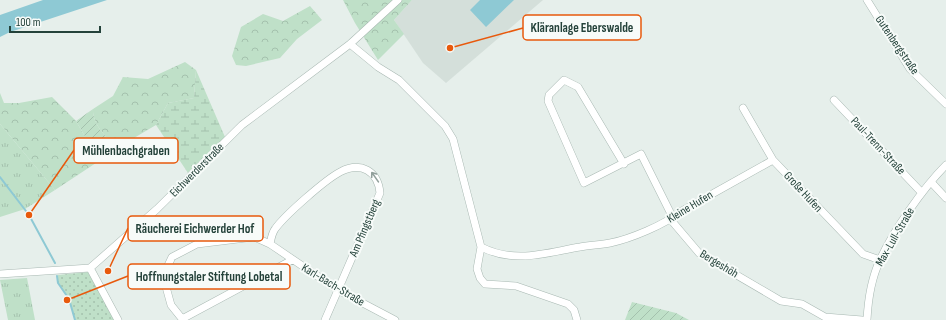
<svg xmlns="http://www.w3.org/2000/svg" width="946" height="320" font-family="'Sofia Sans Condensed',sans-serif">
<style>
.built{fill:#d4dfda}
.grass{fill:url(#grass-tufts)}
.forest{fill:url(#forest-crowns)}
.wetland{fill:url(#wetland-marsh)}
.park{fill:url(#park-dots)}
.garden{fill:url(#garden-furrows)}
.water{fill:#8ec9d4}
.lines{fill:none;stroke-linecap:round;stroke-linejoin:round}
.stream{stroke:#8ec9d4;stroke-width:2}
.minor-casing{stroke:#a8b8b2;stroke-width:8}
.minor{stroke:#fff;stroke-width:7}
.oneway{stroke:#92a09c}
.labels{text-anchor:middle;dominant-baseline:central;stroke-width:4;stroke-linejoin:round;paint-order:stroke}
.street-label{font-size:12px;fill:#24423a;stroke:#f7fbf9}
.leader{fill:none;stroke:#e8590c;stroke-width:1.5}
.callout-dot{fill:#e8590c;stroke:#f7fbf9;stroke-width:1.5}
.callout{fill:#f7fbf9;stroke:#e8590c;stroke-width:1.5}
.callout-label{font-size:13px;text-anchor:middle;font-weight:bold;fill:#24423a}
</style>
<defs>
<pattern id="grass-tufts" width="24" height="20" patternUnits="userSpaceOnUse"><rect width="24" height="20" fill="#bfe0c8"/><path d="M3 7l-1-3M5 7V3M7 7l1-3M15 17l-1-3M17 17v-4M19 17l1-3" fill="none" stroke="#a4c1ad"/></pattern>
<pattern id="forest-crowns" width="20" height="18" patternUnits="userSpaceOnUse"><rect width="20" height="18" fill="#bfe0c8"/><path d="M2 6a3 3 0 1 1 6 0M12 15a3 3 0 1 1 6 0" fill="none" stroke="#a4c1ad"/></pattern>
<pattern id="wetland-marsh" width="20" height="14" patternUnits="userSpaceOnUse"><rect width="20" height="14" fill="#bfe0c8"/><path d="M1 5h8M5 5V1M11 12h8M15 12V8" fill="none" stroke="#a4c1ad"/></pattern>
<pattern id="park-dots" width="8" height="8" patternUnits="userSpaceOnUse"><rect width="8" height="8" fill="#bfe0c8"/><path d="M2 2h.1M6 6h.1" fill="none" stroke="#a4c1ad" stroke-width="1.8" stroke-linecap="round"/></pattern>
<pattern id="garden-furrows" width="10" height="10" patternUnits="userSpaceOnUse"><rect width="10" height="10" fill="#bfe0c8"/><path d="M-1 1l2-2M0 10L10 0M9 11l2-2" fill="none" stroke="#a4c1ad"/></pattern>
</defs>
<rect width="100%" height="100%" fill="#e6efeb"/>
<path class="built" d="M412,0H543L446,83L423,63L394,20Z"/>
<path class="grass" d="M0,124L55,190L25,209L0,217Z
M27,278L35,320H8L0,280Z"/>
<path class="forest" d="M343,0H412L394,20L404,34L378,60L355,23Z
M310,6L322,20L297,39L280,58L246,66L236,65L232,56L241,27L263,14L283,21Z
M185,62L196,70L194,98L168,103L156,125L117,148C107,138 92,124 93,109L113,96L123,77L148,79Z
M0,93L4,103H19L52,97L76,121L99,161L55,190L0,124Z"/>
<path class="wetland" d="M196,70L225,137L188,173L156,125L168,103L194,98Z"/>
<path class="park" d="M88,272L114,320H75L69,299L58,283V275Z"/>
<path class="garden" d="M93,109C92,124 107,138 117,148L99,161L76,121Z
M632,302L676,313L689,320H625Z"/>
<path class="water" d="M43,0H107L10,32L0,37V15Z
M480,0H514L486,27L470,10Z"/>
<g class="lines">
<path class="stream" d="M0,177L29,215L55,263
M57,276L58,283L69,299L75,320"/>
<defs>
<path id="minor" d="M867,0L910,69L946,104
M350,44L378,67L399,80L445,126L453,139L481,247L477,269L480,278L485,284L516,286L568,304L574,310L577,320
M834,100L922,193
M743,108L773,160L863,254L880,260
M624,164L578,87L564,80L549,95L548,101L584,183L641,154L670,212L671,220L699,253L781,301L802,304L825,317L862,320
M931,182L946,198
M270,244C271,239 272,233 275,229C285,215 325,180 340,172C361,161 378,171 380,193L325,320
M481,247C515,264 545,253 580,247C590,245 600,245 610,243C630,239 664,225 680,212L773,160
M90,268L118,320
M0,274L90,268L157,209L242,125L350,44L398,0
M182,319L292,260
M183,320L171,305L163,276L172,257L197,244L254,237L270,244L338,290L395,320
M867,320C868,300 871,279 880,260C893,231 923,188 946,165"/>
</defs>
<use href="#minor" class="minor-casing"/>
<use href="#minor" class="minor"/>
</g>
<defs><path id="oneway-shaft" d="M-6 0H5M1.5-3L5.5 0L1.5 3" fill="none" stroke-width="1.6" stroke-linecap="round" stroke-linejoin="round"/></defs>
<use class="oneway" href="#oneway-shaft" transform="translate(375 177) rotate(-125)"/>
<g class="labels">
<g class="street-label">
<text transform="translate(897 45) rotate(56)">Gutenbergstraße</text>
<text transform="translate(878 146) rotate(47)">Paul-Trenn-Straße</text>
<text transform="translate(197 170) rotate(-45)">Eichwerderstraße</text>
<text transform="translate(803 192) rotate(47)">Große Hufen</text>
<text transform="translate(690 207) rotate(-31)">Kleine Hufen</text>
<text transform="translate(365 228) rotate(-67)">Am Pfingstberg</text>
<text transform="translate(895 237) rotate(-60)">Max-Lull-Straße</text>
<text transform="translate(719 264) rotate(31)">Bergeshöh</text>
<text transform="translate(333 285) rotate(31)">Karl-Bach-Straße</text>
</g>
</g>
<path class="leader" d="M450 48L523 28M29 215L74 150M108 271L128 228M67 300L128 276"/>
<g class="callout-dot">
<circle cx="450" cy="48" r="4"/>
<circle cx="29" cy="215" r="4"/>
<circle cx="108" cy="271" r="4"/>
<circle cx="67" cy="300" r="4"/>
</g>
<g class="callout">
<rect x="523" y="15" width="118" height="25" rx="4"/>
<rect x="74" y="138" width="104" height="25" rx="4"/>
<rect x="128" y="216" width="135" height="25" rx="4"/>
<rect x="128" y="264" width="162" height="25" rx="4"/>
</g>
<g class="callout-label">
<text x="582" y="32">Kläranlage Eberswalde</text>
<text x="126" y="155">Mühlenbachgraben</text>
<text x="195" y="233">Räucherei Eichwerder Hof</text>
<text x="209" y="281">Hoffnungstaler Stiftung Lobetal</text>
</g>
<path d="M10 26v6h90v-6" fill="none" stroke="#24423a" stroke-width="2"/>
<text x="16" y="26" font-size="12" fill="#24423a" stroke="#f7fbf9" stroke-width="3" paint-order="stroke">100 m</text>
</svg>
